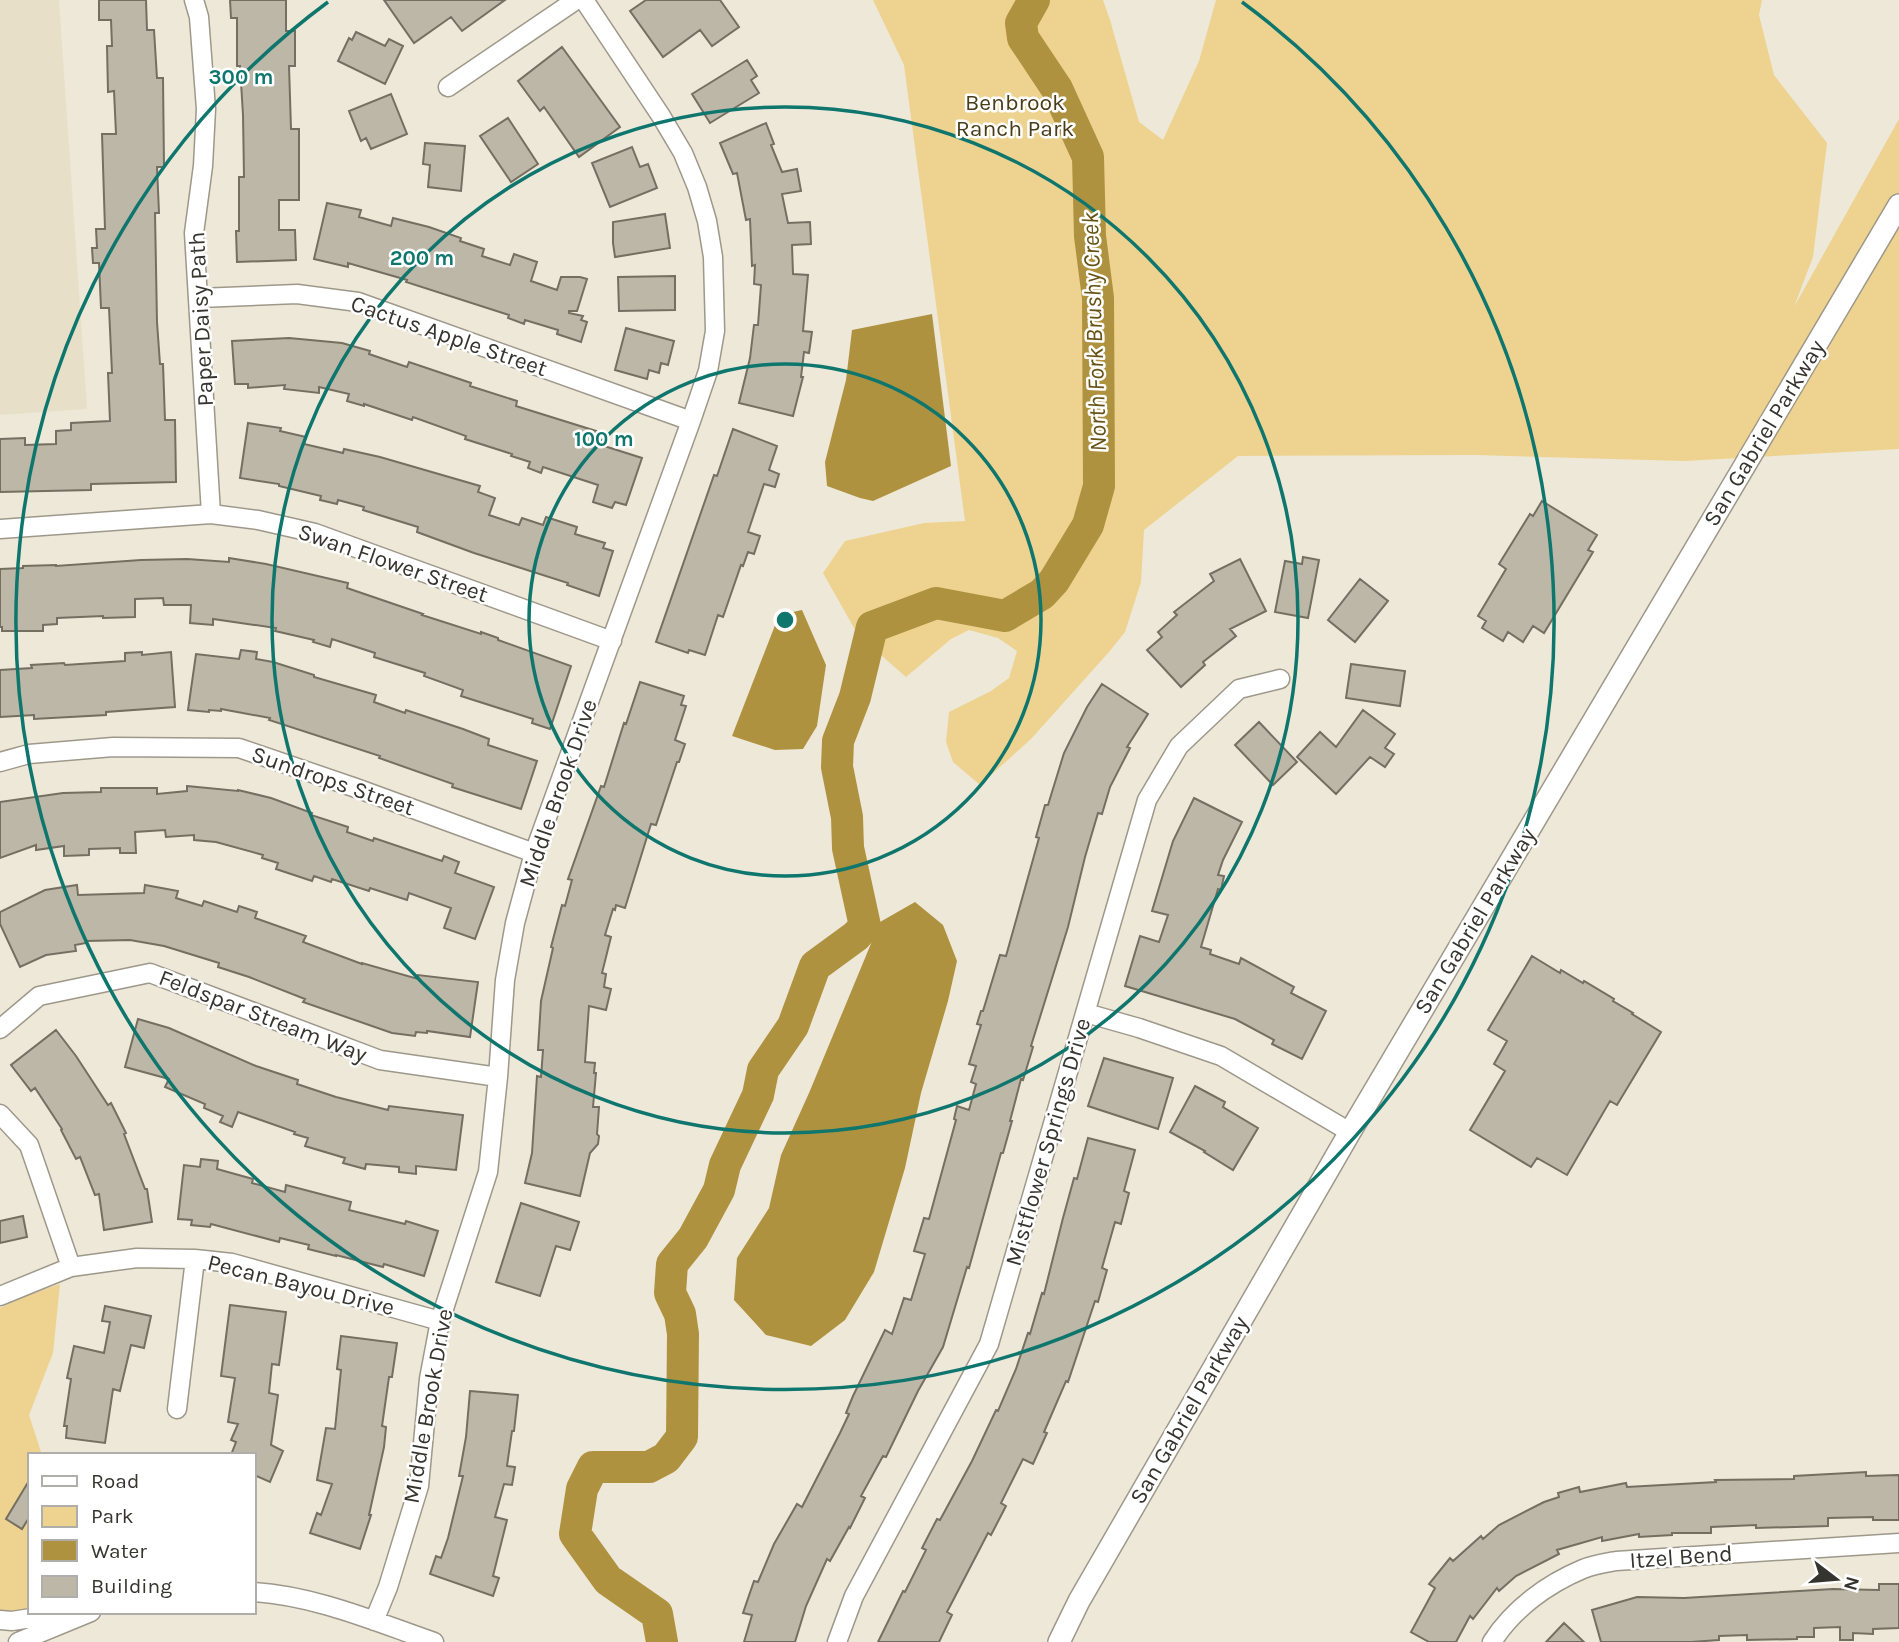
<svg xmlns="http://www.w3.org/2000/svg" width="1899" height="1642" font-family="Karla,sans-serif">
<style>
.built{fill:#e8dfc8}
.green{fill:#edd38f}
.water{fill:#af923f}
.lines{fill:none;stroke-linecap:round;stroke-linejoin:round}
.river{stroke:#af923f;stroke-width:32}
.building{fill:#bdb7a8;stroke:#746f61;stroke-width:2}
.minor-casing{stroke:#9e988a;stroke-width:21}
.tertiary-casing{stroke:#9e988a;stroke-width:24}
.minor{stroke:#fff;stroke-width:18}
.tertiary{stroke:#fff;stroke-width:21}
.ring{fill:none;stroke:#0f766e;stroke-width:3.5}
.labels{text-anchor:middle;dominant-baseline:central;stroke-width:5;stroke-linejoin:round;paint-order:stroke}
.park-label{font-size:23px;fill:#493d19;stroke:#fff}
.street-label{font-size:23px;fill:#36342e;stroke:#fff}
.water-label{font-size:24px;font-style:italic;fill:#665213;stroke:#fff}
.centre{fill:#0f766e;stroke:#fff;stroke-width:3.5}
.ring-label{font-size:21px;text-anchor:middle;font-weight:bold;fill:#0f766e;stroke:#fff;stroke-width:5;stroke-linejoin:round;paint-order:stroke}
</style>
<rect width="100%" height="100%" fill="#eee8d9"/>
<path class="built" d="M0,0H59L87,409L0,415Z"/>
<path class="green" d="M873,0H1103L1110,20L1139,122L1163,140L1199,61L1216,0H1762L1759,15L1774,75L1827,143L1813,257L1794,307L1899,119V449L1684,461L1475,455L1238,456L1144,530L1141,582L1125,632L1109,652L1031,739L980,785L953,762L946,742L949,712L991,691L1009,678L1017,651L998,638L969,630L951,639L906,677L858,635L823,573L845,541L924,523L965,521L904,65Z
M60,1284L53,1353L29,1415L42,1455H30V1612L0,1615V1308L28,1295Z"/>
<path class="water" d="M932,314L951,466L873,501L860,498L827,486L825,462L846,380L852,330Z
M802,610L826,665L817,726L803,749L775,750L732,736L779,615Z
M915,902L943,925L957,961L948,1001L921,1093L905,1168L874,1272L845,1320L811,1346L766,1335L734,1300L737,1258L769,1208L781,1155L809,1093L880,922Z"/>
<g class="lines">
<path class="river" d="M662,1642L657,1614L608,1580L575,1534L582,1489L593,1467H649L666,1458L682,1437L683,1334L680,1314L670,1293L672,1264L693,1238L719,1190L725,1165L758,1095L763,1070L793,1026L815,966L856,936L865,926L848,848L847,817L837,767L838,741L855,697L872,627L936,603L1005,616L1042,594L1054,581L1088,525L1099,486L1098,298L1090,236L1088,157L1057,89L1023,38L1021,23L1034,0"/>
</g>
<path class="building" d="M99,0H146L147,30H154L157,78H163L164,167H157L159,213H155L157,322L160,364H163L165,420H175L176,482L91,484V490L0,492V439L25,438V445L56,444V431L71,430V423L110,421L108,373H112L109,308H101L99,263H93L92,248H97L96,229H105L102,134H116L114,91L108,92L107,46H112L111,20H99Z
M230,0H286V31H295V66H289L291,129H299V200H279V230H295L296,260L237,262L236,231H239V177H244L243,115L240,66H237V18H231Z
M384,0H505L462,31L451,17L414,43Z
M646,0H720L739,27L712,46L700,30L663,57L630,11Z
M356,32L385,46L389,39L403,46L385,84L338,61L349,38L352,40Z
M562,47L620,127L579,157L544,107L540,111L518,81Z
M747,60L757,76L751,80L759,93L710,123L692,94Z
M391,94L407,134L371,149L366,138L361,141L349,111Z
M508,118L538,164L511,182L480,136Z
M766,123L774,144L771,145L782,172L797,169L801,191L782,194L788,223L810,222L811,244L792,245L793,274L808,275L803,331L812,332L809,353L804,352L801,377H803L793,416L739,403L750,358L754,325H758L761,285L754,284L755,265L752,266L750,219L746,220L737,173L733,174L720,143Z
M425,143L465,146L461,191L428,187L430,165L423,164Z
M632,147L640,167L648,164L657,188L610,207L592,163Z
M327,203L361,210L359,217L391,226L393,218L429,227L461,238L460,241L484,249L482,256L510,265L514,254L537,262L531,281L557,290L561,277H580L587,279L577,311H569V313L583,316L581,320L587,322L581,342L557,334L558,330L525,320L524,324L508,318L509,315L406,282L407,280L348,263V267L314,259Z
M665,214L670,248L615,257L613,243V222Z
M675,276V310L619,311L618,277Z
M626,328L674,341L668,365L661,363L659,373L649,370L647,379L615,370Z
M289,338L342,343L370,351L369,354L407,367L409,362L471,383L470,386L517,401L516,406L596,431L593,440L601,443V445L642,458L626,505L615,502L612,508L593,502L598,485L543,467L541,473L528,468L530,462L511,456L512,454L465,439L466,436L413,417L412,420L364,404V406L347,401L349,394L319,387V393L284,389L285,385L248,388V384H235L232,341Z
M248,423L281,428L280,431L306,437L304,444L343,453L344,449L380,457L480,486L478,492L495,498L489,515L519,525L522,518L543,525L546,517L577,527L575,534L605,543L603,548L613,551L599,596L567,585L568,583L474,553L417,532L418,527L363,510L364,507L338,500L337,504L320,500L321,496L279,486V484L240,478Z
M733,429L777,446L769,470L779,474L775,487L764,484L748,532L760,536L754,554L748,552L743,566L741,565L723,617L718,615L705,655L689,650L688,653L656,642L714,475L717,476Z
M1542,501L1597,535L1588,550L1593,552L1544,633L1533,626L1523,642L1508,632L1503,641L1482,628L1486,621L1478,616L1506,569L1499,564L1530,514L1533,516Z
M1303,557L1319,560L1308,618L1275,612L1285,561L1302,564Z
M229,558L266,564L348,583L347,588L423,614L422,615L481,634V632L498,638V640L571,666L550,729L532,723L533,719L461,696L463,690L424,676L425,673L374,657L375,653L332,639L330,647L313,642L314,640L275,631L276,628L213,619V625L190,623L191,605H164L163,598L135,599V617L103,618V616L57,618V624L43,625V631H2V627H0V569L23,568V566L56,565V566L141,560L187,559L229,562Z
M1240,559L1266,611L1230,629L1236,636L1203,662L1205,665L1181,687L1147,650L1162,637L1158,632L1177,615L1174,612L1214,581L1210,574Z
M1360,579L1388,601L1355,642L1328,620Z
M241,650L257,652L256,659L273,662L314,675V677L376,695L374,702L405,713L406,710L463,729L489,739L488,745L537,761L521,809L452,787L453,784L379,758L380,756L269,720L270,718L221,709V711L209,710V712L188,710L196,654L239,659Z
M142,652V655L171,652L175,707L106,712V715L34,719V715L0,717V670L32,668L31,665L64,663L65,665L125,661V653Z
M1351,664L1405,671L1400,706L1346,698Z
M640,682L684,696L681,705L686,706L675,740L685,744L679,762H677L656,825L651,824L625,908L616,905L615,910L613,909L605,935L611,937L602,973L606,974L604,987L611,989L606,1010L589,1006L585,1062L595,1063L594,1073H596L593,1107H599L597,1134L599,1136L598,1144L590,1153L580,1196L525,1183L532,1153L537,1076L541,1077L543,1050H538L541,1001L553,948L551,947L562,905L565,906L572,880L568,879L601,786L604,787L624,723L626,724Z
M1102,684L1148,714L1127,747L1130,748L1110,787L1102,814L1098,813L1085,857L1068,927L1031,1046L1033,1047L1023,1080L1021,1079L1010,1121H1012L1003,1153H1001L969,1268L967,1267L943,1347L918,1391L886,1457L883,1456L861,1496L865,1498L850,1528L849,1527L830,1561L827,1559L806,1606L795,1642H744L752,1615L743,1613L754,1581L758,1582L774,1544L797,1504L802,1507L840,1433L849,1414L846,1413L853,1396L885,1330L892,1334L904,1298L911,1300L925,1254L914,1251L924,1218L929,1219L956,1120L954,1119L957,1106L969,1110L976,1084L971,1082L976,1066L969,1064L981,1025L977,1024L981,1011H983L1000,955L1006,956L1039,838L1036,837L1045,805H1048L1064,753L1087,707Z
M1363,710L1395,734L1385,748L1394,754L1385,767L1370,757L1336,794L1297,757L1320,732L1336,747Z
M1259,722L1297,762L1273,785L1235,745Z
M187,786L238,791V790L271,798L312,813L311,815L348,827L347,832L373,841L374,838L442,861L444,856L459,862L455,873L494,887L475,939L444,928L451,908L409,893L407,900L370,888L369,891L332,879L331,882L314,876L312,881L276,869L278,863L262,858L263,855L216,842L194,840V835L166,837L165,830L135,832L136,853H120V848L89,849V855L64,856V846L36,850V845L0,858V802L63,793L101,792V788H157V794L187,791Z
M1194,798L1242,822L1223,860L1218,875L1224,876L1221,890L1218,889L1201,947L1211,950L1210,954L1239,964L1241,958L1294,987L1291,993L1326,1011L1302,1059L1272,1044L1274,1040L1235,1019L1125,986L1140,936L1159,942L1168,915L1152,911L1173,841Z
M77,885L78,895L144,893L145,885L178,891L176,898L202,906L204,901L237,912L239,906L257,912L255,918L306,936L303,942L362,964V963L418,979V975L478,982L470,1037L427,1031V1033L416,1032L415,1036L392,1033L303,1002L305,999L249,977L218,967L219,963L164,946L130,940L86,941V943L75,945L76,951L46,955L20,967L0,924V912L45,890Z
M1532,956L1560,973L1561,970L1583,983L1584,981L1614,999L1613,1001L1633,1013L1632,1014L1661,1032L1617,1105L1610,1101L1567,1175L1537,1158L1531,1167L1470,1130L1505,1071L1494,1064L1507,1041L1488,1030Z
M138,1019L169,1028L256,1066L298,1080L297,1084L336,1097L388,1110L389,1106L463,1115L456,1170L416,1166V1174L399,1172V1167L366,1164L365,1169L343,1163L345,1158L305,1146L308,1138L294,1134L295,1132L238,1112L232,1127L220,1122L223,1116L204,1108L205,1104L165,1087L169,1079L125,1067Z
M56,1030L76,1056L108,1105L111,1103L126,1133L124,1134L145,1189H147L152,1222L104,1230L99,1194L95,1195L80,1157L76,1159L61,1130L62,1129L35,1088L31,1091L11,1065Z
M1104,1058L1173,1078L1158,1129L1088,1106Z
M1195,1086L1225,1102L1223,1107L1258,1128L1233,1170L1204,1152L1205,1151L1170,1132Z
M1088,1138L1135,1150L1124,1191L1129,1193L1121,1224L1115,1222L1102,1268L1107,1270L1098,1302L1095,1301L1068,1382L1066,1381L1044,1432L1047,1433L1033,1464L1023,1459L1001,1503L1006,1506L991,1535L988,1533L947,1612L952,1615L939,1642H878L903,1591L905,1592L926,1550L922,1548L937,1519L940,1520L972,1461L996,1410L998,1411L1016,1369L1028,1333L1030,1334L1042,1293L1044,1294L1063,1218L1074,1178L1077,1179Z
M201,1159L218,1161L217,1169L253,1179L252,1183L285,1192L286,1185L351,1202L349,1210L405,1224L406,1221L438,1231L424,1276L384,1264L383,1267L336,1255V1256L308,1249L309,1245L280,1238L279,1242L211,1224L210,1227L191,1225L192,1220L178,1219L184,1165L200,1167Z
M521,1203L579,1222L570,1250L556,1246L540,1296L496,1282Z
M23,1216L27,1237L0,1243V1221Z
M230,1305L286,1312L279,1365L272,1364L269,1393L278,1395L271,1445L283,1451L270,1482L254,1475V1455H231L236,1442L231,1440L238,1424L228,1422L235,1378L221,1376Z
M105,1306L151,1316L144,1348L131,1345L120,1391L113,1389L105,1443L66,1438L67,1426H64L71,1379L67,1378L74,1346L104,1353L110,1322L102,1321Z
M341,1336L397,1343L392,1377H389L382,1426L386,1427L384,1447L369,1515H371L360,1549L310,1533L317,1513L321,1515L332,1484L317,1480L326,1428L335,1429L341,1370L337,1369Z
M470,1391L518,1395L514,1431H512L507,1466L515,1467L512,1485L504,1484L495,1517L507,1520L493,1576L499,1578L493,1596L430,1574L436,1556L441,1558L448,1538L463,1476H459L466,1437Z
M1866,1472V1476L1899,1475V1520H1873V1517L1828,1518V1526L1756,1528V1525L1711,1527V1533H1672V1535L1639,1537V1534L1602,1541V1537L1557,1550L1559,1554L1516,1576L1499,1591L1497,1588L1473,1619L1470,1616L1456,1642H1429L1411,1632L1435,1588L1429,1584L1450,1558L1453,1561L1481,1536L1483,1539L1499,1525L1544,1502L1559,1497L1558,1493L1579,1487L1580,1492L1626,1483L1627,1487L1716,1482L1715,1480L1794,1479V1476Z
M30,1479V1516L22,1529L6,1519Z
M1879,1584H1899V1628L1873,1629V1634L1853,1633V1640H1840V1627L1814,1628V1637H1797V1639L1747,1640V1635L1719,1636V1640L1691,1642H1601L1592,1610L1637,1597L1684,1598L1833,1589L1879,1590Z
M1564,1623L1584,1642H1546Z"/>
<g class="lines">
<defs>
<path id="minor" d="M194,0L199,17L206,109L203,166L194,233L211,514
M448,87L576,0
M199,298L297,294L358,302L691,421
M0,529L211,514L258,520L315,533L612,641
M0,762L29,754L113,747L239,748L356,788L534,853
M1086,1013L1139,1028L1221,1056L1350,1132
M0,1029L39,996L150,973L380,1060L498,1077
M0,1114L29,1145L71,1267
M0,1296L71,1267L137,1258L195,1259L232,1263L440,1321
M177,1409L195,1259
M254,1592C316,1596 376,1622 434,1642
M0,1620L12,1621L69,1612
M374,1621L388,1587L419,1486L429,1379L440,1321L488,1172L498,1077L505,980L515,923L534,853L691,421L708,371L715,331L713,257L707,221L697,187L683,153L661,116L584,0
M18,1642L91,1612
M837,1642L854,1596L989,1344L1147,800L1179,746L1239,689L1280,679
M1492,1642C1513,1609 1547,1584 1583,1569C1593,1565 1605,1563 1616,1561L1899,1543"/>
<path id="tertiary" d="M1059,1642L1079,1601L1350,1132L1899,205"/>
</defs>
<use href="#minor" class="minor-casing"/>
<use href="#tertiary" class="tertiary-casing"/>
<use href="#minor" class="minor"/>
<use href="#tertiary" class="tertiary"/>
</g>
<g class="ring">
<circle cx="785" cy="620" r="256"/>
<circle cx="785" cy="620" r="513"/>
<path d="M1242 2A769 769 0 1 1 328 2"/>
</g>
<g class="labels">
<g class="park-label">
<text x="1015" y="102">Benbrook<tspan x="1015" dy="26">Ranch Park</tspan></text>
</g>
<g class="street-label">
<text transform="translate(201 319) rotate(-93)">Paper Daisy Path</text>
<text transform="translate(449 336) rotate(19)">Cactus Apple Street</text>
<text transform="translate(1764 433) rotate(-59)">San Gabriel Parkway</text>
<text transform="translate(393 563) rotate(19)">Swan Flower Street</text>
<text transform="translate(333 781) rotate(19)">Sundrops Street</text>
<text transform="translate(558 793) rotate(-71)">Middle Brook Drive</text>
<text transform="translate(1475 921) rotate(-59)">San Gabriel Parkway</text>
<text transform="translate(263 1016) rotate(21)">Feldspar Stream Way</text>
<text transform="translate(1048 1142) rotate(-74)">Mistflower Springs Drive</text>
<text transform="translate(301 1285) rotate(14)">Pecan Bayou Drive</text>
<text transform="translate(428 1406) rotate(-80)">Middle Brook Drive</text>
<text transform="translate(1189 1410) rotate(-60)">San Gabriel Parkway</text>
<text transform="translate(1681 1557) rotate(-4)">Itzel Bend</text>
</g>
<g class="water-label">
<text transform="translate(1094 332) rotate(-92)">North Fork Brushy Creek</text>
</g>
</g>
<circle cx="785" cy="620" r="10" class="centre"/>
<g class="ring-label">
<text x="241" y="84">300 m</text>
<text x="422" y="265">200 m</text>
<text x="604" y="446">100 m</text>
</g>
<rect x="28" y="1453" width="228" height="161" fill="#ffffff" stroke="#afaeab" stroke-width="2"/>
<rect x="42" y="1476" width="35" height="10" fill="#ffffff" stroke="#afaeab" stroke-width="2"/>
<text x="91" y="1488" font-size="21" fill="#36342e">Road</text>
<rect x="42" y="1506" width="35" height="21" fill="#edd38f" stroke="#afaeab" stroke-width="2"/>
<text x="91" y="1523" font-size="21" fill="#36342e">Park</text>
<rect x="42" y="1540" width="35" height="21" fill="#af923f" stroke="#afaeab" stroke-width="2"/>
<text x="91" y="1558" font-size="21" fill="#36342e">Water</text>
<rect x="42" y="1576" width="35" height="21" fill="#bdb7a8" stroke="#afaeab" stroke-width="2"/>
<text x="91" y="1593" font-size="21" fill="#36342e">Building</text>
<g transform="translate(1836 1579) rotate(106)" stroke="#ffffff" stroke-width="5" paint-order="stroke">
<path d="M0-5L12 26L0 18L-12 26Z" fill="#36342e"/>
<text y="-10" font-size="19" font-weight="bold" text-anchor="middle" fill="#36342e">N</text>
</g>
</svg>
